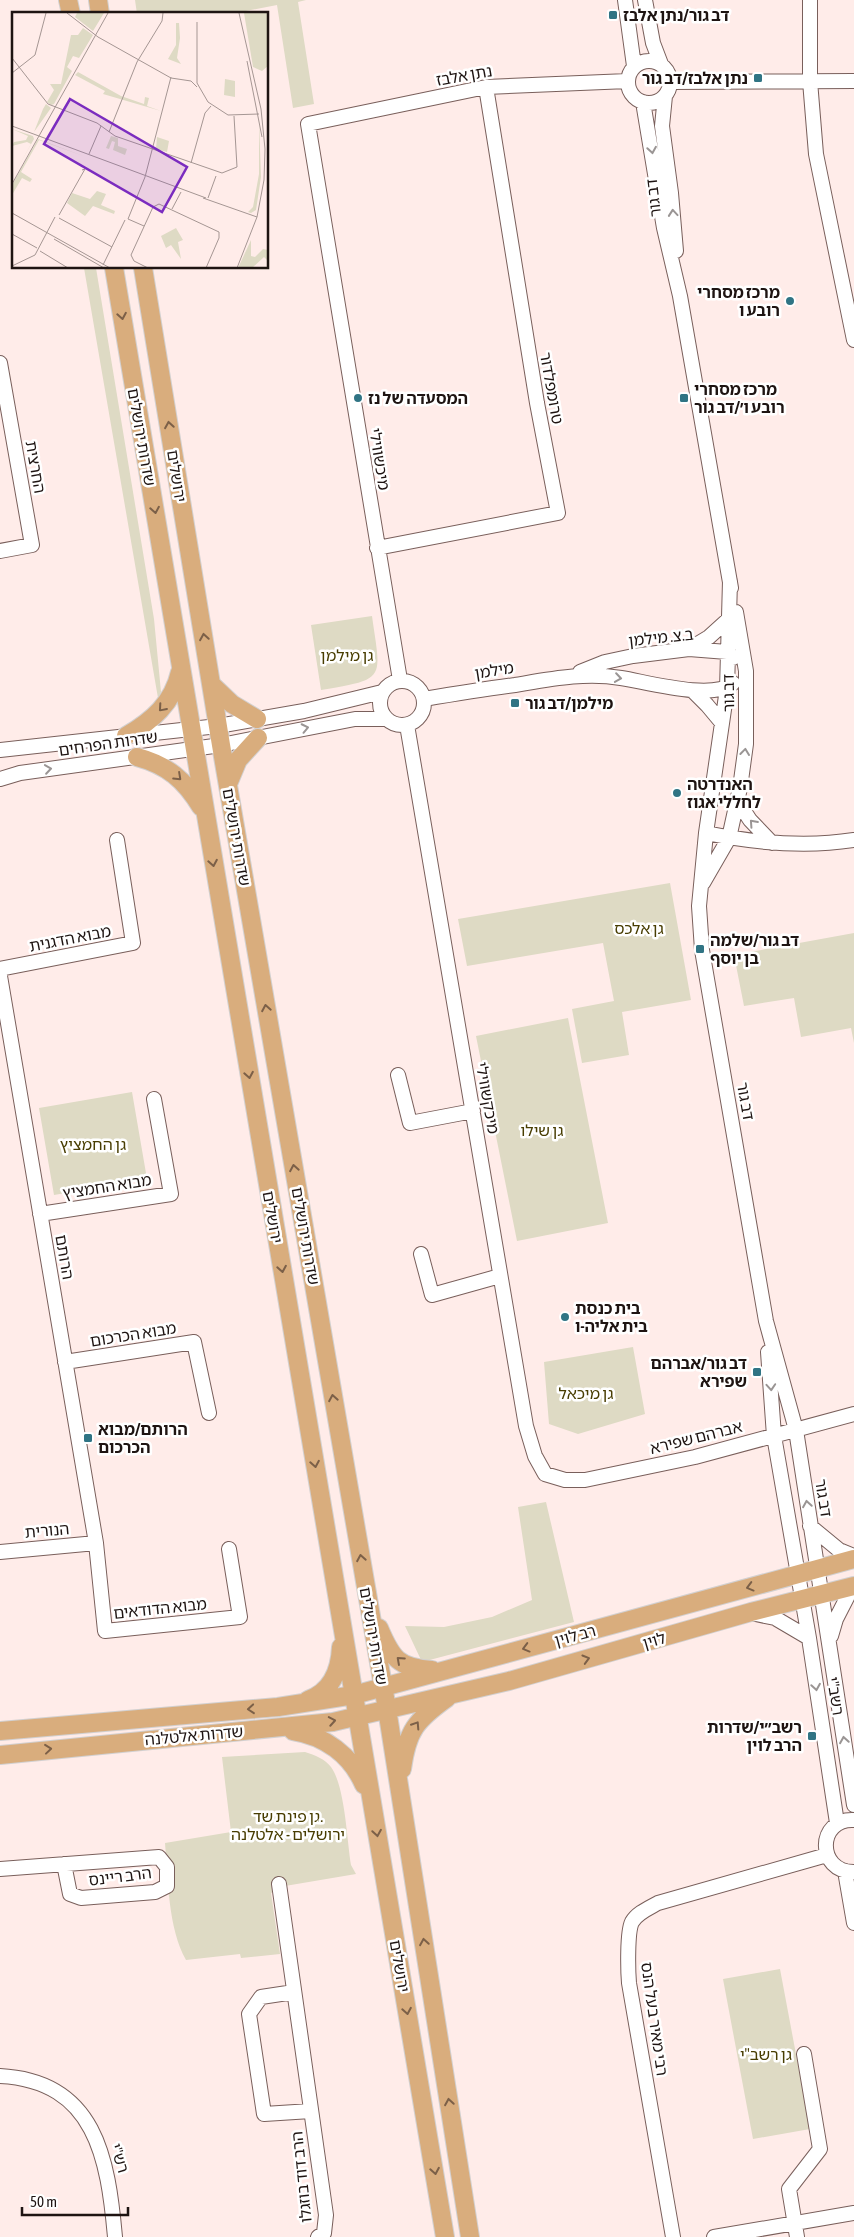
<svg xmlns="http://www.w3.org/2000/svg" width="854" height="2237" font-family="'Asap Condensed','Noto Sans Hebrew',sans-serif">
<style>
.green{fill:#dedac4}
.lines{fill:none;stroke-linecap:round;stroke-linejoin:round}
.minor-casing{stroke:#795f5b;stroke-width:16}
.major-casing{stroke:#d2d0d0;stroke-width:20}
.minor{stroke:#fff;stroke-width:14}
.major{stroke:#d9ad7d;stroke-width:18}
.oneway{stroke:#9a9594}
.oneway2{stroke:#7c6048}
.poi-dot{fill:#307484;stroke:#fff;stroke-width:2}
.labels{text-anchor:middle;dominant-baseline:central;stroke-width:5;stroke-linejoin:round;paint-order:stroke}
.poi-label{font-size:16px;font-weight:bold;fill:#1e1412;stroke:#fff;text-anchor:start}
.street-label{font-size:16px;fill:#1e1412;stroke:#fff}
.park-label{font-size:16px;fill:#483d02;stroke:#fff}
.inset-road{fill:none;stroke:#a59693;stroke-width:1}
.view{fill:#7b2cbf;fill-opacity:0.15;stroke:#7b2cbf;stroke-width:2.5}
.inset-edge{fill:none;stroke:#1e1412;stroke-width:2.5}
</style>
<rect width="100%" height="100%" fill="#ffece9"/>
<path class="green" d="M135,0H306L298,2L314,104L293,108L277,5L230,14H137Z
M84,268H96L154,619L161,692L158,698Z
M372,616C381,680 387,679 321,690L311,625Z
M670,883L691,1000L622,1012L629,1055L582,1063L572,1009L614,1001L603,943L467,966L458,919Z
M854,933V1043L851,1028L801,1037L794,998L744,1006L734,955Z
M568,1018L608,1223L517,1241L476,1036Z
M132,1092L147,1179L54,1195L39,1108Z
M633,1347L645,1414L578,1434L549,1424L544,1362Z
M546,1502L574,1622L422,1662L405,1626L444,1627L492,1617L532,1600L518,1507Z
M305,1752C315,1755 325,1759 331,1767C345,1786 347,1841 351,1865L356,1874L285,1886L271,1893L280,1954L241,1958L240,1954L186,1960C168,1928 168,1879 165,1843L231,1832L222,1757Z
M780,1969L810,2129L753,2139L723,1979Z"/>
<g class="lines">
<defs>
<path id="minor" d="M625,0L634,66
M645,0L653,43L661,64
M810,0V81L816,154L854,340
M628 82a21 21 0 1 1 42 0a21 21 0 1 1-42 0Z
M671,82L854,81
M665,96L662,126L671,193L676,251
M643,102L664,228L680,296L731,588
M0,363L32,545L0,551
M377,548L558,513L537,403L486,87
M730,581L727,689L706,833L699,906L702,950L766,1321L796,1430L854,1805
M689,649L709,637L730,618
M580,672L605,662L633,656L689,649L727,652L733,658
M400,680L308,124L486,87L628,81
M380 703a22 22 0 1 1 44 0a22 22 0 1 1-44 0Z
M693,691L707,705L722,723
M424,699C454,694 485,689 515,685C551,679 585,672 621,678C647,682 713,701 733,683
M407,725L526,1426L535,1456L545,1474L565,1480H585L695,1457L854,1414
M0,750L218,726L304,711L382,692
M0,779L20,773L221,745L355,719H386
M737,800L750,820L772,843
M706,833C755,843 804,848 854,840
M703,883L729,838L740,788L746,744V671L736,612
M0,969L133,943L117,840
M0,976L96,1543L105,1631L240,1617L229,1549
M398,1075L410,1123L473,1111
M40,1214L171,1194L154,1099
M421,1254L432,1295L500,1276
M768,1352L774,1436L809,1638L837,1823
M65,1362L194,1342L209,1413
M810,1526L839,1550L854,1556
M0,1552L96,1543
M751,1613L775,1618L809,1638
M831,1636L836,1619L853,1586
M854,1820C817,1818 816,1872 854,1872
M0,1869L159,1857L167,1867V1886L155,1892L81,1898L70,1894L64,1864
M845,1871L854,1923
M279,1884L326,2215L324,2233L318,2237
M294,1992L261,1997L249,2014L264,2114L311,2111
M0,2076C96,2081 108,2159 115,2237
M673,2237L629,1983C628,1971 627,1932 632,1922C637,1913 649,1908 658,1903L827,1855
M714,2237L854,2213
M797,2237L789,2189L820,2149L804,2054"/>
<path id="major" d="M68,0L71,14
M98,0L100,14
M114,268L445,2237
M143,268L221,745L387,1709L470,2237
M212,685L232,704L257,719
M126,736C152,721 173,703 180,672
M137,757C167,765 185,780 201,807
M228,784L238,760L258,738
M379,1628C392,1659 399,1668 432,1670
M308,1700C331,1692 340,1670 341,1647
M0,1731L278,1707L354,1695L854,1559
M293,1731C325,1736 351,1755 364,1785
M0,1755L333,1722L509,1681L751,1612L854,1586
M402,1769C407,1731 416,1720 447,1698"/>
</defs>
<use href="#minor" class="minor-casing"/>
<use href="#major" class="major-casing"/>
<use href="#minor" class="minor"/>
<use href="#major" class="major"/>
</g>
<defs><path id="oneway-chevron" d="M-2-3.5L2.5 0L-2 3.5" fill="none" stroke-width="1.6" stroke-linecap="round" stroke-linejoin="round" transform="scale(1.25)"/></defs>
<g class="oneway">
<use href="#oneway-chevron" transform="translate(652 150) rotate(81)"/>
<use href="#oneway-chevron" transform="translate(673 213) rotate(-95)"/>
<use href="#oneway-chevron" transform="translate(618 678) rotate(8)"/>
<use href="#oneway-chevron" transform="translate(305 728) rotate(-12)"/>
<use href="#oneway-chevron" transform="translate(745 752) rotate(-83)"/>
<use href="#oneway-chevron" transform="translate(48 769) rotate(-8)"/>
<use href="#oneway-chevron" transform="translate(753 823) rotate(-132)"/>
<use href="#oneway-chevron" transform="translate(771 1387) rotate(86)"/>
<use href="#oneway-chevron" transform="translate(807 1504) rotate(-99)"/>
<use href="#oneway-chevron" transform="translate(816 1687) rotate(81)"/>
<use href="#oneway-chevron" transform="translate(844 1740) rotate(-99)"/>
</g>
<g class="oneway2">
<use href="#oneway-chevron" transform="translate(122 316) rotate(80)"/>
<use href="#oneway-chevron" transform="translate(169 425) rotate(-99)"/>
<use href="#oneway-chevron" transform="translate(155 510) rotate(80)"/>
<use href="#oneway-chevron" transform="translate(204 637) rotate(-99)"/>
<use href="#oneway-chevron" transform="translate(162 708) rotate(131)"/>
<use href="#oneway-chevron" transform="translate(178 777) rotate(43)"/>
<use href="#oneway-chevron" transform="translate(213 863) rotate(80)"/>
<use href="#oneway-chevron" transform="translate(266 1008) rotate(-100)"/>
<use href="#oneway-chevron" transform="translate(249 1075) rotate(80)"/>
<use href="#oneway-chevron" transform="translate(294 1168) rotate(-100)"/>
<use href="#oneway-chevron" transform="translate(282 1269) rotate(80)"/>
<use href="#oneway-chevron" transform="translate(333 1398) rotate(-100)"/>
<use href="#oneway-chevron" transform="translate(315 1464) rotate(80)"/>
<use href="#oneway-chevron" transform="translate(361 1558) rotate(-100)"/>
<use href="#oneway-chevron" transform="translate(750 1587) rotate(165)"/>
<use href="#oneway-chevron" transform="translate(526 1648) rotate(165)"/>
<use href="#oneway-chevron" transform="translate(586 1659) rotate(-16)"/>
<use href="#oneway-chevron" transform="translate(400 1660) rotate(-138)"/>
<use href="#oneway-chevron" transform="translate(251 1709) rotate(175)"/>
<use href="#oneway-chevron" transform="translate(332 1721) rotate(-10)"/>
<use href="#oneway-chevron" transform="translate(416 1725) rotate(-57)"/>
<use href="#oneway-chevron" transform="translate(48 1749) rotate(-6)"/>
<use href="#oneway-chevron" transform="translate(377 1833) rotate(81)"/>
<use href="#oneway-chevron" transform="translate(424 1942) rotate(-99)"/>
<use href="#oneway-chevron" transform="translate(407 2011) rotate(80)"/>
<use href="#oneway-chevron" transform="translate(449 2102) rotate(-99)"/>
<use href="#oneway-chevron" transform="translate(435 2171) rotate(80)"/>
</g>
<g class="poi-dot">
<rect x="608" y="10" width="10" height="10" rx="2.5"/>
<rect x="753" y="73" width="10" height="10" rx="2.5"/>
<circle cx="790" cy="301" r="5"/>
<circle cx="358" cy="398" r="5"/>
<rect x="679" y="393" width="10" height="10" rx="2.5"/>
<rect x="510" y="698" width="10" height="10" rx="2.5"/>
<circle cx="677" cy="793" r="5"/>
<rect x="695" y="944" width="10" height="10" rx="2.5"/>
<circle cx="565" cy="1317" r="5"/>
<rect x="752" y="1367" width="10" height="10" rx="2.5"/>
<rect x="83" y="1433" width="10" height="10" rx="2.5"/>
<rect x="807" y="1731" width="10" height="10" rx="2.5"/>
</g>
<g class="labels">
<g class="poi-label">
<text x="623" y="15">דב גור/נתן אלבז</text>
<text x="748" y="78" text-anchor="end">נתן אלבז/דב גור</text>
<text x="780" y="292" text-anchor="end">מרכז מסחרי<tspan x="780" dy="18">רובע ו</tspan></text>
<text x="694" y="389">מרכז מסחרי<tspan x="694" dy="18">רובע ו׳/דב גור</tspan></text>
<text x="368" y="398">המסעדה של נז</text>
<text x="525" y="703">מילמן/דב גור</text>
<text x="687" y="784">האנדרטה<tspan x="687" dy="18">לחללי אגוז</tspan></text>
<text x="710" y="940">דב גור/שלמה<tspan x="710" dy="18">בן יוסף</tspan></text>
<text x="575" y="1308">בית כנסת<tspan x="575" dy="18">בית אליה-ו</tspan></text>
<text x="747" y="1363" text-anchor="end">דב גור/אברהם<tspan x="747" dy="18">שפירא</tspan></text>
<text x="98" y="1429">הרותם/מבוא<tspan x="98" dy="18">הכרכום</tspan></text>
<text x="802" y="1727" text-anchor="end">רשב״י/שדרות<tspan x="802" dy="18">הרב לוין</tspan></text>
</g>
<g class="street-label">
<text transform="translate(464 75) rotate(-10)">נתן אלבז</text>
<text transform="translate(653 198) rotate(-97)">דב גור</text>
<text transform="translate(552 388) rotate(80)">טרומפלדור</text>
<text transform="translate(142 437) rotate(80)">שדרות ירושלים</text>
<text transform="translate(380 459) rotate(81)">מיכשווילי</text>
<text transform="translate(36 467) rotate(80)">החרצית</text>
<text transform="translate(177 476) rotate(81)">ירושלים</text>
<text transform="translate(661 637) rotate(-6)">ב.צ. מילמן</text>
<text transform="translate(494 670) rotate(-9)">מילמן</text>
<text transform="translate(728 693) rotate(-91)">דב גור</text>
<text transform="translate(108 743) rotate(-8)">שדרות הפרחים</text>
<text transform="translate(237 837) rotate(80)">שדרות ירושלים</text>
<text transform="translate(70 938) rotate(-11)">מבוא הדגנית</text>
<text transform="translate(488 1098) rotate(80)">מיכקשווילי</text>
<text transform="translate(746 1101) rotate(80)">דב גור</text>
<text transform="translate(107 1186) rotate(-9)">מבוא החמציץ</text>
<text transform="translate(273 1217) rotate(80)">ירושלים</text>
<text transform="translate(306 1236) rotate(80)">שדרות ירושלים</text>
<text transform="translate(65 1257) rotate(80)">הרותם</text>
<text transform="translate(133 1334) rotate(-9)">מבוא הכרכום</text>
<text transform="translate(696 1437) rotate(-14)">אברהם שפירא</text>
<text transform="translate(824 1498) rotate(81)">דב גור</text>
<text transform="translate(47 1530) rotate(-5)">הנורית</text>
<text transform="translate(160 1608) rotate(-6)">מבוא הדודאים</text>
<text transform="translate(575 1635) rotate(-15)">רב לוין</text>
<text transform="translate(374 1636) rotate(80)">שדרות ירושלים</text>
<text transform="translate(654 1640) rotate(-16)">לוין</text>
<text transform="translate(836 1696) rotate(81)">רשב"י</text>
<text transform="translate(194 1735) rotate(-5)">שדרות אלטלנה</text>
<text transform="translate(120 1876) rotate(-7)">הרב ריינס</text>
<text transform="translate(400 1966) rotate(80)">ירושלים</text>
<text transform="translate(655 2019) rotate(82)">רבי מאיר בעל הנס</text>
<text transform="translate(120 2158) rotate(73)">רש"י</text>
<text transform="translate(301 2177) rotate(-96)">הרב דוד בוזגלו</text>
</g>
<g class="park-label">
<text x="347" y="655">גן מילמן</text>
<text x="639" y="928">גן אלכס</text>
<text x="542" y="1130">גן שילו</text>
<text x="93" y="1144">גן החמציץ</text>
<text x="586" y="1393">גן מיכאל</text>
<text x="288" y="1816">גן פינת שד.<tspan x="288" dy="18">ירושלים - אלטלנה</tspan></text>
<text x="766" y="2054">גן רשב"י</text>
</g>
</g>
<g transform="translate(12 12)">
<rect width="256" height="256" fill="#ffece9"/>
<path d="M65,1H92L81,19L63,5ZM232,1H256V54L250,59L241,55ZM164,11H167L168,26L165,46L169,52L156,47L164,33ZM71,16L81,23L67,46L61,44L55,55L60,59L42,92L39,93L35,90L42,78L38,72H49L59,23H66ZM66,60L109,84L132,92L133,85L137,86L135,94L149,99L91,82L93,79L63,63ZM213,67L223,69V85L212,83ZM34,92L39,96L22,120L31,97ZM247,108L249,165L244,198L239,201L236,200L241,195L247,162ZM0,117L21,124L22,127L0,166L19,132L15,130L0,134L2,130L14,128L16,124ZM99,124L106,126V134L115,137L113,143L101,138L103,130L100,129L97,137L94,136ZM145,125L157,129L155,140L144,137ZM26,127L74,145L27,128L9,160L20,167L18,170L10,166L0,183V173ZM85,179L94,182L89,193L103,199L102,202L81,194L73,204L55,191L60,181L78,187ZM164,216L171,228L166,230L169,247L159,233L154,236L149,224ZM239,228V244L243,245L251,237L256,238V249L252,245L240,256H226Z" fill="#dedac4"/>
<path class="inset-road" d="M55,1L86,25L159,66M185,10V71L196,90L216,103L247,102M0,46L36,92L85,111M235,49L250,125M0,61L23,43L34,1M159,66L179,69L185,75M85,111L103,124L210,161L225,155L222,104M0,114L194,186M97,120L125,50L150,9L151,1M77,142L89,114M179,151L193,101L199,94M0,172L96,1M191,186L245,205M196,186L204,164M160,197L169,180M0,201L98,256M47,203L73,157L70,158M47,206L100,235M116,207L132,214M116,207L133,165L159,65M0,222L25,236M42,227L92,256M28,239L56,256M91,253L113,208M0,254L23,243L43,205M136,256L122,249L119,243L141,195L147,192L207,220V226L194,256M225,256L245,205L252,168L253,137L249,97L227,1"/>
<path class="view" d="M58,87L175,155L150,200L32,132Z"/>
<rect width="256" height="256" class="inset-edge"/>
</g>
<path d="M22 2207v8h106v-8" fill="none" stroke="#1e1412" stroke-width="2.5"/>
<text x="30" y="2207" font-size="15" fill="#1e1412" stroke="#ffffff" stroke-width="4" paint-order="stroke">50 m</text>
</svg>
